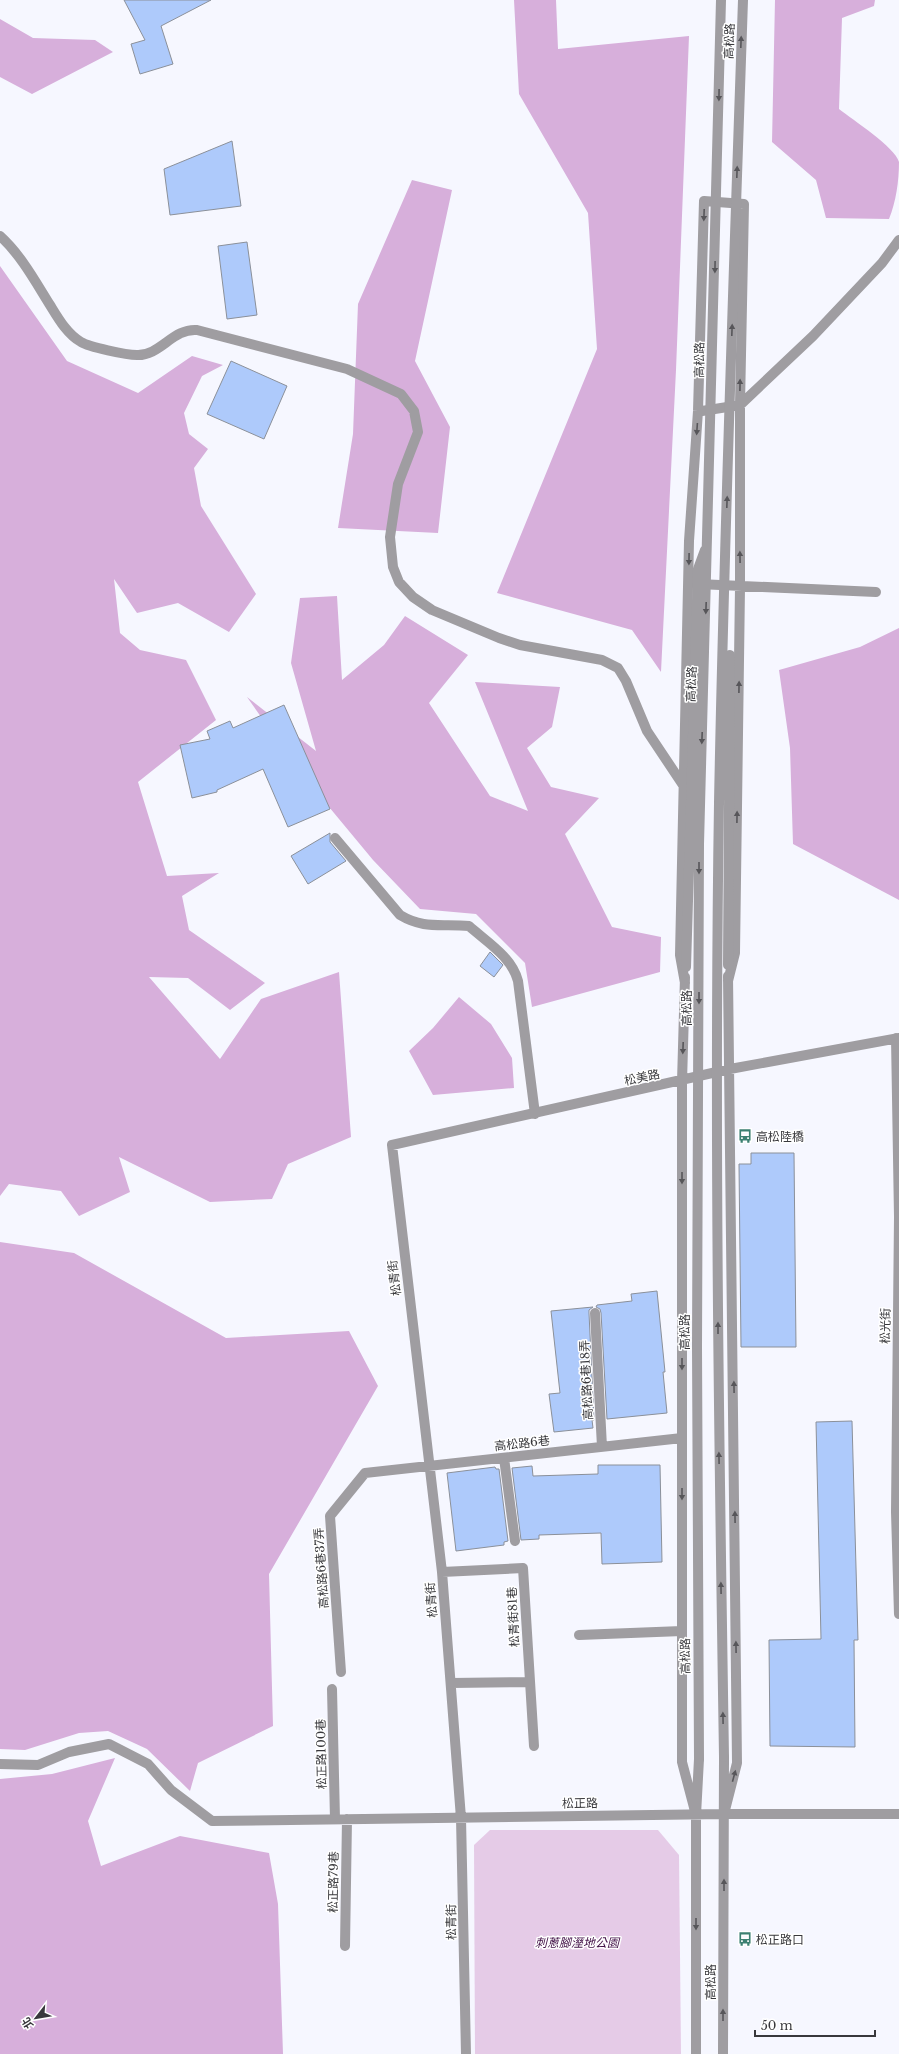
<svg xmlns="http://www.w3.org/2000/svg" width="899" height="2054" font-family="'Libre Baskerville','Noto Sans TC',serif">
<style>
.green{fill:#e5cbe7}
.forest{fill:#d7afdb}
.building{fill:#aecafb;stroke:#8b9099}
.lines{fill:none;stroke-linecap:round;stroke-linejoin:round}
.minor{stroke:#9f9da1;stroke-width:10}
.minor-bridge{stroke:#9f9da1;stroke-width:10}
.oneway{fill:#57565a}
.labels{text-anchor:middle;dominant-baseline:central;stroke-width:3;stroke-linejoin:round;paint-order:stroke}
.street-label{font-size:12px;fill:#38383c;stroke:#fff}
.poi-label{font-size:12px;fill:#38383c;stroke:#fff;text-anchor:start}
.park-label{font-size:12px;font-style:italic;fill:#431248;stroke:#fff}
</style>
<rect width="100%" height="100%" fill="#f6f7ff"/>
<path class="green" d="M490,1830H658L679,1855L681,2054H475L474,1845Z"/>
<path class="forest" d="M514,0H556L558,49L689,36L676,370L661,672L632,630L497,593L597,349L588,213L519,94Z
M775,0H875L874,6L842,18L839,109C853,120 895,147 899,162C899,181 896,202 889,219L826,218L816,180L772,142Z
M0,19L33,38L95,40L113,52L32,94L0,77Z
M412,180L452,190L415,361L450,427L438,533L338,528L353,434L358,304Z
M0,266L67,361L138,393L192,356L223,365L202,376L184,413L189,434L208,449L194,468L201,506L256,594L229,632L178,603L137,613L114,579L120,633L140,650L186,660L216,720L138,782L167,876L219,873L182,896L189,930L265,983L230,1010L188,978L149,977L220,1059L261,999L339,972L351,1137L288,1164L272,1199L210,1202L119,1157L130,1192L79,1216L61,1191L9,1184L0,1196Z
M337,596L342,680L384,645L405,616L468,655L429,703L490,796L528,811L475,682L560,687L552,727L527,748L551,787L599,798L565,834L612,927L661,937L660,972L532,1007L525,963L476,914L420,909L373,860L300,772L247,697L316,751L291,663L300,598Z
M899,628V900L793,844L790,748L779,670L860,647Z
M459,997L491,1024L512,1058L514,1088L433,1095L409,1051L433,1028Z
M0,1242L74,1253L226,1338L349,1331L378,1386L269,1574L273,1726L198,1763L190,1791L147,1749L108,1731L79,1733L25,1750L0,1749Z
M115,1758L88,1821L101,1866L180,1836L269,1853L278,1904L283,2054H0V1779L52,1774Z"/>
<path class="building" d="M124,0H211L161,26L173,64L140,74L131,44L145,40Z
M232,141L241,206L170,215L164,169Z
M247,242L257,315L227,319L218,246Z
M231,361L287,386L264,439L207,414Z
M284,705L330,809L288,827L263,769L217,790V792L192,798L180,745L210,739L207,731L230,721L233,728Z
M330,833V842L346,861L308,884L291,856Z
M490,952L503,965L494,977L480,966Z
M751,1153H794L796,1347H741L739,1164H751Z
M657,1291L665,1372H663L667,1413L607,1419L601,1313L600,1309L596,1307L597,1305L632,1301L631,1294Z
M593,1307L589,1310V1313L594,1420H592L593,1428L554,1432L549,1394L560,1393L551,1311Z
M852,1421L858,1640H854L855,1747L770,1746L769,1640L821,1639L816,1422Z
M598,1465H660L662,1562L602,1564L601,1533L539,1535V1539L521,1540L512,1468L532,1466L533,1476L598,1474Z
M495,1467L496,1469H499L508,1541L504,1542V1545L456,1551L447,1473Z"/>
<g class="lines">
<path class="minor" d="M0,236C21,255 35,281 50,305C58,318 67,334 81,342C89,347 126,355 137,355C160,356 173,328 197,330L347,369L401,394L414,411L418,432L398,484L390,537L393,567L399,582L413,597L432,610L499,638L520,645L602,660L618,668L626,681L647,731L683,785
M702,411L740,405L813,336L882,263L899,240
M698,584L876,592
M335,838L400,915C425,930 442,923 469,926C487,942 512,957 518,981L535,1114
M685,977L682,1082V1762L696,1815
M685,983L680,955L689,541L698,411L704,201L744,204L740,405V587L735,953L728,981
M896,1038L899,1217L896,1512L899,1614
M595,1313L602,1447
M504,1458L515,1541
M442,1572L523,1568L534,1746
M579,1635L682,1631
M341,1672L330,1516L365,1473L682,1438
M451,1683L530,1682
M332,1689L335,1819
M0,1764L38,1765L69,1752L109,1744L148,1764L171,1790L212,1821L724,1814H899
M724,1814L737,1763L728,976
M345,1946L347,1819
M466,2054L461,1818L442,1572L392,1145L730,1069L899,1038
M696,2054V1815L699,1759
M723,2054L724,1757"/>
<path class="minor-bridge" d="M728,965L730,655
M686,967L698,569L705,550
M724,1757C719,1439 714,1121 719,803C724,535 734,268 743,0
M699,1759L697,1347L699,844L721,0"/>
</g>
<defs><path id="oneway-solid" d="M-6-.8H1V-3.2L6.5 0L1 3.2V.8H-6Z"/></defs>
<g class="oneway">
<use href="#oneway-solid" transform="translate(741 42) rotate(-88)"/>
<use href="#oneway-solid" transform="translate(719 95) rotate(91)"/>
<use href="#oneway-solid" transform="translate(737 172) rotate(-88)"/>
<use href="#oneway-solid" transform="translate(704 215) rotate(92)"/>
<use href="#oneway-solid" transform="translate(715 267) rotate(91)"/>
<use href="#oneway-solid" transform="translate(732 330) rotate(-88)"/>
<use href="#oneway-solid" transform="translate(740 385) rotate(-89)"/>
<use href="#oneway-solid" transform="translate(697 429) rotate(94)"/>
<use href="#oneway-solid" transform="translate(727 502) rotate(-88)"/>
<use href="#oneway-solid" transform="translate(740 557) rotate(-91)"/>
<use href="#oneway-solid" transform="translate(689 559) rotate(91)"/>
<use href="#oneway-solid" transform="translate(706 608) rotate(92)"/>
<use href="#oneway-solid" transform="translate(739 687) rotate(-89)"/>
<use href="#oneway-solid" transform="translate(702 738) rotate(92)"/>
<use href="#oneway-solid" transform="translate(737 817) rotate(-89)"/>
<use href="#oneway-solid" transform="translate(699 868) rotate(90)"/>
<use href="#oneway-solid" transform="translate(699 998) rotate(90)"/>
<use href="#oneway-solid" transform="translate(683 1048) rotate(92)"/>
<use href="#oneway-solid" transform="translate(682 1178) rotate(90)"/>
<use href="#oneway-solid" transform="translate(718 1328) rotate(-90)"/>
<use href="#oneway-solid" transform="translate(682 1364) rotate(90)"/>
<use href="#oneway-solid" transform="translate(734 1387) rotate(-91)"/>
<use href="#oneway-solid" transform="translate(719 1458) rotate(-91)"/>
<use href="#oneway-solid" transform="translate(682 1494) rotate(90)"/>
<use href="#oneway-solid" transform="translate(735 1517) rotate(-91)"/>
<use href="#oneway-solid" transform="translate(721 1588) rotate(-91)"/>
<use href="#oneway-solid" transform="translate(736 1647) rotate(-91)"/>
<use href="#oneway-solid" transform="translate(723 1718) rotate(-91)"/>
<use href="#oneway-solid" transform="translate(734 1776) rotate(-75)"/>
<use href="#oneway-solid" transform="translate(724 1885) rotate(-90)"/>
<use href="#oneway-solid" transform="translate(696 1924) rotate(90)"/>
<use href="#oneway-solid" transform="translate(723 2015) rotate(-90)"/>
</g>
<defs>
<symbol id="bus-bare" viewBox="-9 -9 18 18"><path d="M-5-6H5V4H4V6H2V4H-2V6H-4V4H-5ZM-3.5-4V0h7V-4ZM-3.5 1.2v1.5H-2V1.2ZM2 1.2v1.5H3.5V1.2Z" fill="#3c8072" stroke="#fff" stroke-width="2.5" paint-order="stroke"/></symbol>
</defs>
<g fill-rule="evenodd">
<use href="#bus-bare" x="735" y="1126" width="20" height="20"/>
<use href="#bus-bare" x="735" y="1929" width="20" height="20"/>
</g>
<g class="labels">
<g class="street-label">
<text transform="translate(729 41) rotate(-88)">高松路</text>
<text transform="translate(699 360) rotate(-89)">高松路</text>
<text transform="translate(691 684) rotate(-88)">高松路</text>
<text transform="translate(686 1008) rotate(-90)">高松路</text>
<text transform="translate(642 1077) rotate(-12)">松美路</text>
<text transform="translate(394 1278) rotate(-97)">松青街</text>
<text transform="translate(885 1326) rotate(-89)">松光街</text>
<text transform="translate(684 1332) rotate(-90)">高松路</text>
<text transform="translate(586 1380) rotate(-93)">高松路6巷18弄</text>
<text transform="translate(522 1443) rotate(-6)">高松路6巷</text>
<text transform="translate(321 1568) rotate(-94)">高松路6巷37弄</text>
<text transform="translate(431 1600) rotate(-95)">松青街</text>
<text transform="translate(513 1617) rotate(-93)">松青街81巷</text>
<text transform="translate(685 1656) rotate(-91)">高松路</text>
<text transform="translate(321 1754) rotate(-91)">松正路100巷</text>
<text transform="translate(580 1803) rotate(-1)">松正路</text>
<text transform="translate(333 1882) rotate(-89)">松正路79巷</text>
<text transform="translate(451 1922) rotate(-91)">松青街</text>
<text transform="translate(710 1982) rotate(-90)">高松路</text>
</g>
<g class="poi-label">
<text x="756" y="1136">高松陸橋</text>
<text x="756" y="1939">松正路口</text>
</g>
<g class="park-label">
<text x="577" y="1942">刺蔥腳溼地公園</text>
</g>
</g>
<g transform="translate(36 2018) rotate(239)" stroke="#ffffff" stroke-width="3" paint-order="stroke">
<path d="M0-3L7 15L0 10L-7 15Z" fill="#38383c"/>
<text y="-6" font-size="11" font-weight="bold" text-anchor="middle" fill="#38383c">北</text>
</g>
<path d="M755 2030v6h120v-6" fill="none" stroke="#38383c" stroke-width="2"/>
<text x="761" y="2030" font-size="12" fill="#38383c" stroke="#ffffff" stroke-width="3" paint-order="stroke">50 m</text>
</svg>
